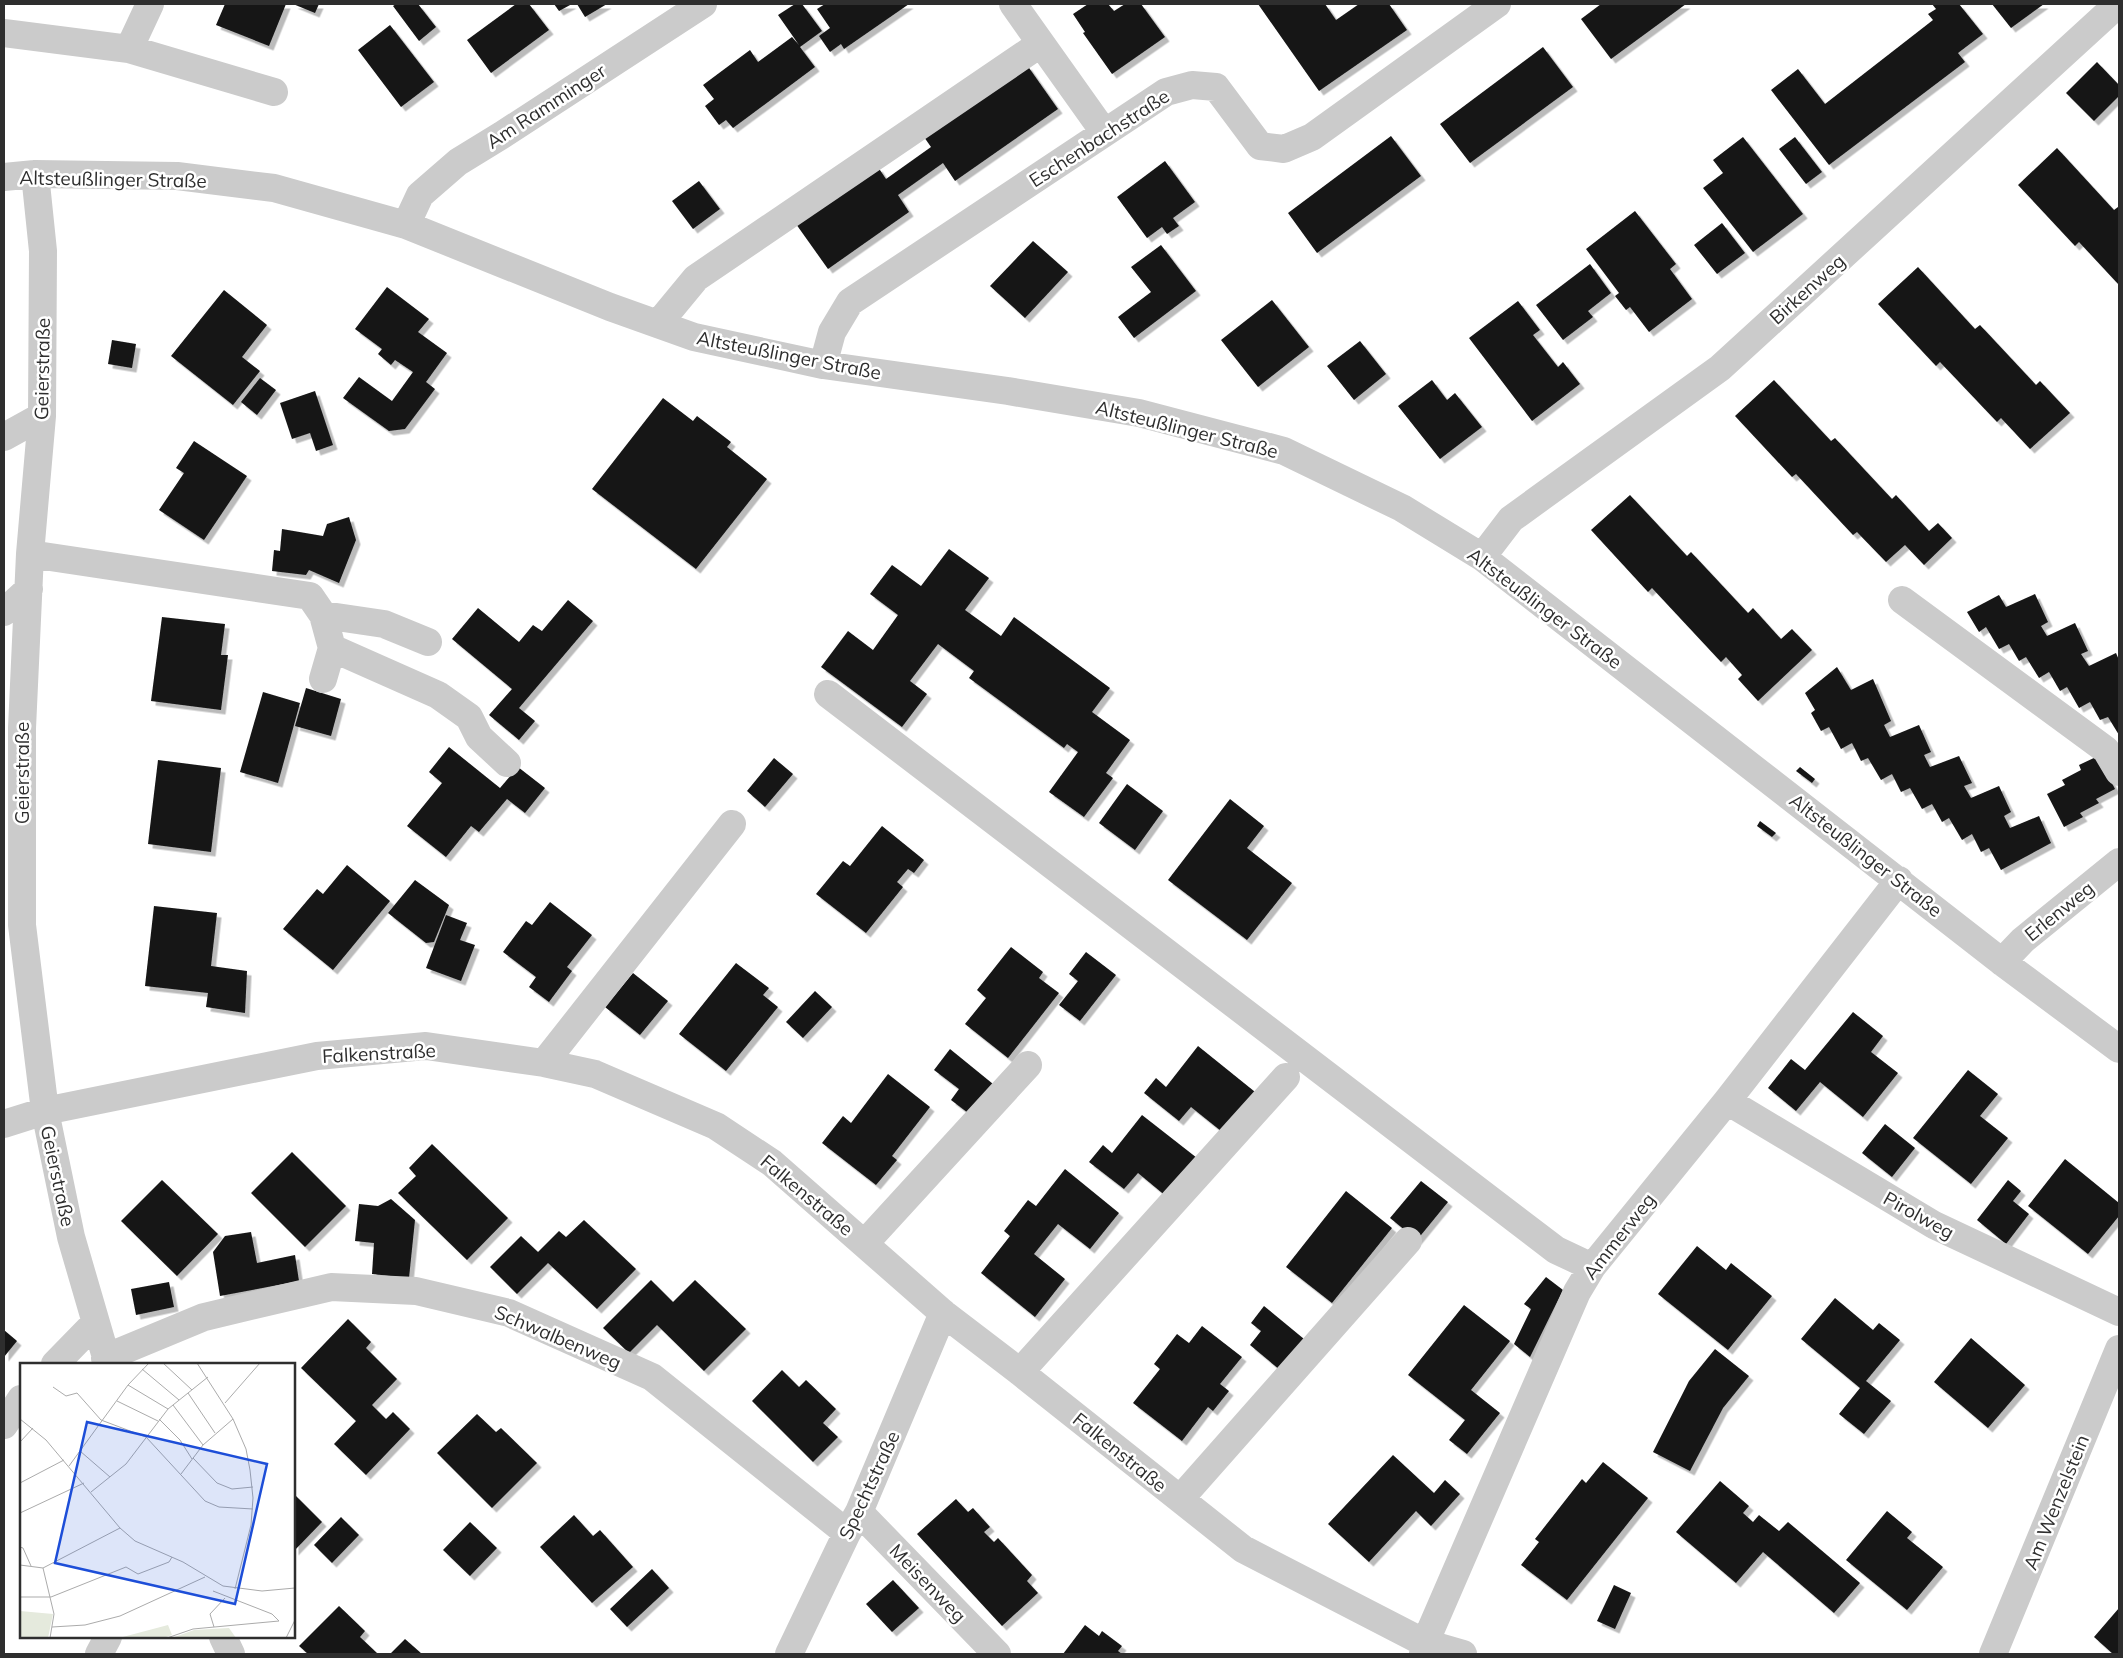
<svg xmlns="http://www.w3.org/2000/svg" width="2123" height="1658" font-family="Mulish,sans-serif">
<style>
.building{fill:#151515;filter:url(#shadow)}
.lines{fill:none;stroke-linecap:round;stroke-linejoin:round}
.minor{stroke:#cbcbcb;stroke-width:28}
.labels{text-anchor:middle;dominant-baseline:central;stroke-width:5;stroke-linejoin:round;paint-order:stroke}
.street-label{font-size:19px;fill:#2e2e2e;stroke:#fff}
.inset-road{fill:none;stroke:#ababab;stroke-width:1}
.view{fill:#1d4ed8;fill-opacity:0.15;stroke:#1d4ed8;stroke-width:2.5}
.inset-edge{fill:none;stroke:#2e2e2e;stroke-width:2.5}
</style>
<defs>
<filter id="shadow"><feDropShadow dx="4.5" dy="4.5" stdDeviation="0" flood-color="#0004"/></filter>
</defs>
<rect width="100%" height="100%" fill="#fff"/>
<path class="building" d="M225,4H286L269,46L216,25Z
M293,4H319L315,13Z
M396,4H418L436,27L419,41L393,6Z
M516,4H529L549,30L491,73L467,40Z
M554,4H572L559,11Z
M577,4H607L585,17Z
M795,4H802L822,31L800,47L815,67L733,128L726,120L719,125L705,106L714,99L703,85L750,50L758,62L792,37L799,45L778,15Z
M825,4H909L844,49L841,44L830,52L819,36L830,28L817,9Z
M1088,4H1108L1114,11L1125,4H1141L1165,37L1112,74L1083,33L1085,32L1073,14Z
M1258,4H1325L1336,20L1359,4H1389L1407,30L1319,91Z
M1601,4H1686L1611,59L1581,19Z
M1932,4H1959L1983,34L1958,53L1965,62L1829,165L1771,90L1798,69L1825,104L1933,20L1928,14L1936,9Z
M1992,4H2044L2011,28Z
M390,25L434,82L401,107L358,50Z
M1543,47L1573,87L1470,163L1440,124Z
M2097,62L2119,85V96L2094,121L2066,93Z
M1027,65L1058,109L955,181L943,163L898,195L909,212L828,269L796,224L878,167L886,179L931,147L924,137Z
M1391,136L1421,176L1317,253L1288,213Z
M1743,137L1803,214L1753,252L1703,188L1723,173L1713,160Z
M1795,137L1822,172L1806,184L1779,149Z
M2057,148L2114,210L2118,207L2119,208V285L2079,242L2075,246L2018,185Z
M1165,161L1195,202L1173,218L1179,226L1167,234L1162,227L1147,238L1117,197Z
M699,181L720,209L693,229L672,201Z
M1635,211L1676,264L1670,269L1692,299L1649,332L1630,307L1626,310L1615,296L1619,293L1586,249Z
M1722,223L1745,253L1717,274L1694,245Z
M1033,241L1068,272L1025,318L990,286Z
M1161,245L1196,291L1134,338L1118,317L1151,292L1131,267Z
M1590,264L1611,293L1588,311L1593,317L1563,340L1536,305Z
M1918,267L1975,329L1980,325L2036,385L2040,381L2070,413L2030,449L2001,418L1997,422L1940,362L1936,366L1878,304Z
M387,287L429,319L418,332L447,353L426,382L435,389L405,429L389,431L343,398L359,377L392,401L413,372L395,360L391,365L378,354L382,349L355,329Z
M224,290L267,325L242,357L260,371L233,405L171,356Z
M1272,300L1309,347L1258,387L1221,340Z
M1518,301L1540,330L1533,335L1558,367L1563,362L1580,384L1532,421L1469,338Z
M112,340L136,344L132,368L108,364Z
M1360,341L1386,374L1354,400L1327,366Z
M260,378L276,390L257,415L241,402Z
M1432,380L1447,400L1455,393L1482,427L1440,459L1398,406Z
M1774,380L1831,441L1835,438L1892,499L1896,495L1929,531L1938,523L1952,538L1924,565L1905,545L1886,562L1857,532L1853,535L1796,474L1792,477L1735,416Z
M315,391L333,445L316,451L310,433L292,439L280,403Z
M663,398L693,421L697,416L731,442L727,447L767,479L696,569L592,489Z
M194,441L247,476L204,540L159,510L184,473L176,468Z
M1630,495L1687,556L1691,552L1748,613L1753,608L1781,639L1792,629L1812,650L1758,701L1738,679L1742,675L1726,657L1721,662L1652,588L1648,592L1591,530Z
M349,517L356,540L339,583L309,570L306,575L272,571L274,550L280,551L282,529L323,536L327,524Z
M949,549L989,578L965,610L1001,636L1014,617L1110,688L1092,712L1130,740L1106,773L1113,778L1084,817L1049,792L1078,752L1067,744L1064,748L969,678L974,671L938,644L910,681L927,694L902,727L821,667L848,631L873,650L898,615L870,594L892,565L921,586Z
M2035,594L2048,622L2041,626L2047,636L2075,623L2088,651L2081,654L2089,666L2116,653L2119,660V735L2108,717L2100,720L2090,702L2079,708L2067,687L2060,691L2049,672L2039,678L2026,657L2019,661L2009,644L1999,649L1986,627L1979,632L1967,612L1999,595L2006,607Z
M568,600L593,621L519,708L535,721L519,740L489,715L512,689L452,639L478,608L519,642L533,625L542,631Z
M162,617L225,624L221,655H228L221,710L151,701Z
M1837,667L1851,690L1873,679L1891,721L1884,725L1890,737L1919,725L1931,752L1924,755L1930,767L1959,756L1972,783L1964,786L1971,798L1999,786L2011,812L2004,816L2010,828L2039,816L2051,843L2001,870L1989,848L1981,852L1972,834L1962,840L1949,818L1942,822L1932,804L1922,809L1910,788L1901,792L1892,774L1881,780L1868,758L1861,761L1852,743L1841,749L1829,727L1821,731L1811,713L1815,710L1805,693Z
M306,688L341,699L331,736L295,726Z
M263,692L300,703L278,783L240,772Z
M449,747L500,788L518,767L545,788L525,813L507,799L479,832L471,826L446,857L407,826L442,783L429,772Z
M2098,756L2115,789L2096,799L2099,803L2080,813L2083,817L2064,827L2047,794L2065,785L2062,780L2081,770L2079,765Z
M774,758L793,774L765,807L747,791Z
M158,760L221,768L211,852L148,844Z
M1800,767L1815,779L1812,783L1796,771Z
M1127,784L1163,811L1135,850L1099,823Z
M1230,799L1264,826L1247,848L1292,883L1247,940L1168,880Z
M1760,821L1776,833L1772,837L1757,826Z
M882,826L924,860L914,873L908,869L897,882L903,887L866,933L816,894L843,861L850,866Z
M347,865L390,901L333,970L283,929L317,889L323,894Z
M415,880L449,905L434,942L426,943L388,913Z
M550,902L592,935L567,967L572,971L549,1002L529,987L536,977L503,952L526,921L532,925Z
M154,906L217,913L211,966L247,971L245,1013L206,1007L208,993L145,986Z
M446,915L467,923L460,940L475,945L461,981L426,968Z
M1011,947L1043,972L1039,978L1059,993L1008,1058L965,1024L986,998L977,990Z
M1086,952L1116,975L1080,1021L1059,1005L1078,981L1069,974Z
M736,963L769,988L763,995L778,1007L726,1071L679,1034Z
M633,973L668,1001L640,1035L605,1007Z
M815,991L832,1007L803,1038L786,1022Z
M1853,1012L1883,1036L1871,1052L1898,1073L1863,1117L1820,1082L1796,1111L1768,1088L1791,1059L1805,1070Z
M1198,1046L1270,1104L1221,1131L1191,1107L1179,1121L1144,1093L1156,1078L1166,1087Z
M950,1049L993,1084L972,1116L951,1100L959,1089L934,1070Z
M1968,1070L1998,1094L1980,1116L2008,1138L1971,1184L1913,1138Z
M888,1074L930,1107L892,1156L897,1160L876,1185L822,1143L843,1116L851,1123Z
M1142,1115L1197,1158L1167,1197L1138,1173L1124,1189L1089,1162L1103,1145L1112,1153Z
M1885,1124L1915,1148L1892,1177L1862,1153Z
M432,1144L508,1218L467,1260L398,1193L416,1176L409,1168Z
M292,1152L346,1206L305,1247L251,1193Z
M2065,1159L2119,1203V1216L2088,1254L2028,1206Z
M1065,1169L1119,1213L1090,1249L1058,1224L1034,1254L1065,1279L1035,1317L981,1273L1010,1236L1004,1231L1028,1200L1036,1206Z
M162,1180L218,1234L177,1276L121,1221Z
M2008,1180L2021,1191L2013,1201L2029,1214L2006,1244L1977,1220Z
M1421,1181L1448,1202L1417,1240L1390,1218Z
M1346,1191L1392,1228L1332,1303L1286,1267Z
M391,1199L415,1220L409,1278L372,1274L374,1243L355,1241L359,1204L378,1206Z
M584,1220L636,1269L597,1309L548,1263L517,1294L490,1267L521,1236L538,1252L559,1231L566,1237Z
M251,1232L257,1263L295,1255L299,1281L220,1296L213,1252L225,1236Z
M1697,1246L1726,1270L1731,1263L1772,1296L1728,1350L1658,1294Z
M1546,1277L1563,1290L1530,1357L1514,1344L1531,1309L1524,1304Z
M651,1280L673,1302L695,1280L746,1329L704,1371L657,1325L629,1353L603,1328Z
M169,1282L174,1307L136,1315L131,1289Z
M1835,1298L1873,1330L1879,1323L1900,1340L1866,1381L1891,1401L1864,1434L1839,1414L1860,1388L1801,1339Z
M1464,1305L1510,1341L1471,1390L1500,1413L1467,1454L1449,1440L1465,1420L1408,1375Z
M1264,1306L1304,1339L1280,1370L1250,1345L1261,1331L1251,1323Z
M348,1319L371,1342L366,1348L397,1379L372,1405L386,1419L393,1412L410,1429L366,1475L334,1444L356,1421L301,1368Z
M1202,1326L1242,1357L1220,1384L1229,1391L1213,1411L1208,1407L1182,1441L1133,1403L1160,1369L1154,1364L1177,1334L1189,1343Z
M4,1330L17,1341L4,1357Z
M1971,1338L2025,1385L1988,1428L1934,1382Z
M1715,1349L1749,1376L1723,1408L1690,1471L1653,1452L1689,1381Z
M782,1370L799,1387L806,1380L836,1409L823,1423L838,1437L813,1462L752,1401Z
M477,1414L496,1432L501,1428L537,1463L492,1508L437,1453Z
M1393,1455L1434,1493L1445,1480L1460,1494L1431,1526L1416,1511L1369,1562L1328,1524Z
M1603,1462L1648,1498L1567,1600L1521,1565L1539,1542L1535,1539L1582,1479L1586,1483Z
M1720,1481L1749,1506L1743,1513L1753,1522L1759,1515L1779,1531L1788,1522L1860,1583L1834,1613L1763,1552L1736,1583L1676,1532Z
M294,1494L322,1522L294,1551Z
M956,1499L968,1512L973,1508L990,1527L984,1532L994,1542L998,1538L1032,1575L1027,1581L1038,1593L1002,1626L917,1534Z
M1887,1511L1912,1532L1907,1538L1943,1567L1907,1610L1846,1560Z
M574,1515L593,1536L600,1530L633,1567L592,1603L540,1547Z
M341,1517L359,1535L332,1563L314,1545Z
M470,1522L497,1548L470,1576L443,1550Z
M652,1569L669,1588L627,1627L610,1609Z
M893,1580L919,1608L892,1632L866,1604Z
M1614,1585L1631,1593L1615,1629L1597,1621Z
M339,1606L365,1631L360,1637L378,1654H308L299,1646Z
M2119,1608V1654H2113L2094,1637Z
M1085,1625L1099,1636L1102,1631L1122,1646L1118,1651L1122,1654H1063Z
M405,1639L422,1654H390Z"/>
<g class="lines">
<path class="minor" d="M1013,4L1104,132
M4,33L129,49L274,92
M129,49L150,4
M35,174L43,251L42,416L30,554L22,728V925L45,1111L71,1237L108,1364
M4,177L35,174L177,176L274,188L406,225L610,307L694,337L823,365L1008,391L1139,413L1284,451L1402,508L1482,557L2002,962L2119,1049
M406,225L420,195L458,162L502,135L703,4
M658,324L696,278L1040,44
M823,365L832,332L850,302L1166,92L1192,85L1216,87L1260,146L1284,149L1312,137L1497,4
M4,437L42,416
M30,554L310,596L323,615L332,648L323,679
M1482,557L1511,519L1720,368L2118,4
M1902,600L2106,750L2119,772
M4,612L29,589
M323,615L384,624L428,642
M332,648L438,695L469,717L479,737L507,763
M828,694L1556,1250L1592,1267
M2002,962L2023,940L2119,862
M544,1063L732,824
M1727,1101L1934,1225L2119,1312
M4,1124L45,1111L317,1056L426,1046L544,1063L595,1074L716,1126L772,1163L943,1313L1020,1372L1243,1549L1425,1643L1463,1654
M865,1243L1028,1065
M105,1358L204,1317L331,1287L416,1291L509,1313L652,1377L847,1533
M55,1364L95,1323
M1020,1372L1286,1077
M4,1425L21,1399
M1180,1499L1408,1241
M859,1512L997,1654
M223,1637L231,1654
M99,1654L108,1637
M789,1654L847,1533L859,1512L943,1313
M1423,1654L1425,1643L1577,1292L1592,1267L1727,1101L1899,880
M1993,1654L2119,1349"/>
</g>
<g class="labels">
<g class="street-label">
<text transform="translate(546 106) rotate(-33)">Am Ramminger</text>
<text transform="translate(1099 138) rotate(-33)">Eschenbachstraße</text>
<text transform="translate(113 179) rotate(1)">Altsteußlinger Straße</text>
<text transform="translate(1807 289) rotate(-42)">Birkenweg</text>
<text transform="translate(789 355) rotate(11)">Altsteußlinger Straße</text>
<text transform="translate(42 369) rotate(-89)">Geierstraße</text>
<text transform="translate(1187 429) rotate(14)">Altsteußlinger Straße</text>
<text transform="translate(1545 608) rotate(37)">Altsteußlinger Straße</text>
<text transform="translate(22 773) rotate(-90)">Geierstraße</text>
<text transform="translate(1866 855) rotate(38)">Altsteußlinger Straße</text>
<text transform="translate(2059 911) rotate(-39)">Erlenweg</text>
<text transform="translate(379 1053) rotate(-3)">Falkenstraße</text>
<text transform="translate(58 1176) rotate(78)">Geierstraße</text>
<text transform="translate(807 1195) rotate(40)">Falkenstraße</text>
<text transform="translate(1919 1215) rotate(29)">Pirolweg</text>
<text transform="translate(1619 1236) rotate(-52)">Ammerweg</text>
<text transform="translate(558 1337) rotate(23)">Schwalbenweg</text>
<text transform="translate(1120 1452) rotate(39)">Falkenstraße</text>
<text transform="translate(869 1485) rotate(-65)">Spechtstraße</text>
<text transform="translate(2056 1502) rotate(-68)">Am Wenzelstein</text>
<text transform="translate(928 1583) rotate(46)">Meisenweg</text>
</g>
</g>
<g transform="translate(20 1363)">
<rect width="275" height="275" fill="#fff"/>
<path d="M0,248L33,251L28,275H0ZM148,262L152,272L143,275H99ZM209,265L216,275H152L174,267Z" fill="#e5eadd"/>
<path class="inset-road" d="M143,0L172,27M177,0L213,56L226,86L230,107L233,135L231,162L215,226M122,6L159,37M108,22L148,46M33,24L46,33L57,30L81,57L126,74L185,138L199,144L233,146M168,30L195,70M97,38L138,58M205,40L240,0M153,42L183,82M0,56L26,77L100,165L115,178L163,199L203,223L242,228L275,225M139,56L160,77L172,96M0,79L13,65M60,88L90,114M173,95L197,120L212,126L233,124M49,103L108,22L129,0M161,111L183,82L213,56M0,120L44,97M71,129L106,101L148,46L188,14M0,150L64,120M0,184L3,185L11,203M0,202L23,205M23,205L100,165M23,205L34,251L30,275M0,234H31L106,204L118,211L149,199L152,194M32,264L65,262L100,253L185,214M194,264L190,251L205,235M147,275L173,266L259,258L252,251L193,228M266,275L275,257"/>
<path class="view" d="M67,59L247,101L215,241L35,200Z"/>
<rect width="275" height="275" class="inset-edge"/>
</g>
<rect width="2123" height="1658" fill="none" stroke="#2e2e2e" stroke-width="10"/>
</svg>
